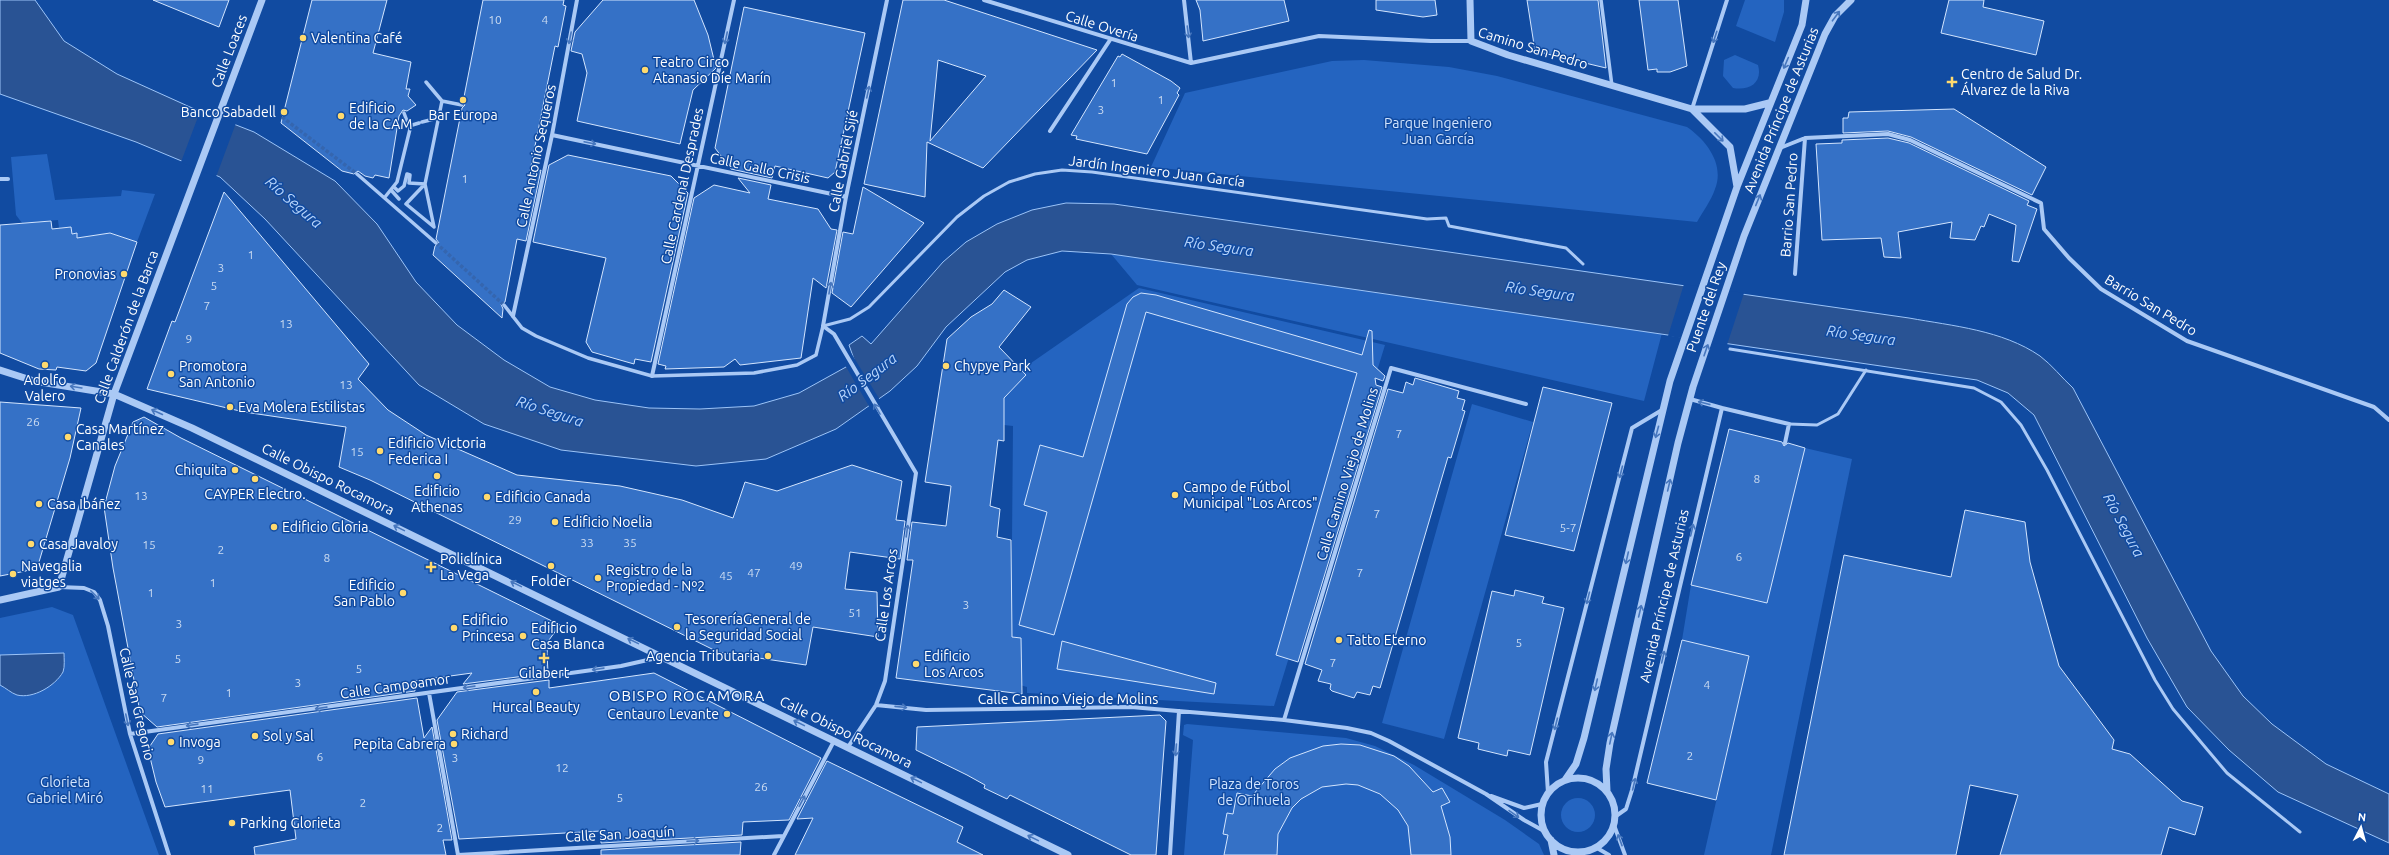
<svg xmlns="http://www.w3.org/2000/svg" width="2389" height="855" font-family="Ubuntu,sans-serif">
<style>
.green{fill:#2464c0}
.water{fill:#295394;stroke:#9cc4f8}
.pier{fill:#114ba1}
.building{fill:#3571c6;stroke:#d3e5fe;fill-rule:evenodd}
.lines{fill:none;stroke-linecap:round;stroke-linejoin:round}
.pedestrian-tunnel{stroke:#3566af;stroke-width:3.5;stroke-dasharray:3.5 2;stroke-linecap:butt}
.service{stroke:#aac9f5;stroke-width:3}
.pedestrian{stroke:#aac9f5;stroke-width:3.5}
.minor{stroke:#aac9f5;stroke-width:4}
.tertiary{stroke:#aac9f5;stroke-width:7}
.oneway{stroke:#4777be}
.poi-dot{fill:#ffda6e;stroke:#114ba1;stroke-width:1.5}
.labels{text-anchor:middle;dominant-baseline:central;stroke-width:3;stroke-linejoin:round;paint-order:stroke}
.number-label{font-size:12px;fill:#ccdcf1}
.street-label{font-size:14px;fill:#fff;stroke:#114ba1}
.poi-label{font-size:14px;fill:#fff;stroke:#114ba1;text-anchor:start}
.park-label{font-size:14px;fill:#d3e5fe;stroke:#114ba1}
.water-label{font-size:15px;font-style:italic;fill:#b7d4fb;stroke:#114ba1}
.neighbourhood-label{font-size:15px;letter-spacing:1px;fill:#fff;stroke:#114ba1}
</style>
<rect width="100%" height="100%" fill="#114ba1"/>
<path class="green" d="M1745,0H1784V12L1775,42L1736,26Z
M1735,55L1758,65C1763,83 1749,91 1733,88L1723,76L1724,60Z
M1364,60L1449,67L1497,76L1687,127C1706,140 1725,164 1715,189C1711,201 1703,211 1697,222L1151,167L1185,93L1332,61Z
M47,154L55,200L121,196L122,190L155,194L137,242L110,233L77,238V233L71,234V227L59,228L58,220L22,223L16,215L11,157Z
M1111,254L1662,333L1644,401L1137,285Z
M1139,288L1385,345L1274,706L1027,693V687L1020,685V681L1022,680V657H1011L1013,426L1004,425V398L1026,375L1021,370Z
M1472,404L1533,422L1444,739L1382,723Z
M1805,448L1852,459L1771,855H1704L1749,656L1682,640L1691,585L1767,603Z
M52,607L73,615L159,855H0V618Z
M1187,724L1346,738L1375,746L1414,765L1505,820L1539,844L1544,855H1184L1193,740L1183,735L1184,725Z
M1561 815a17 17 0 1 1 34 0a17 17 0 1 1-34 0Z"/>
<path class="water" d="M0,0H35L64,41L117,74L190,107L254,132L335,181L377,224L416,282L457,325L504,360L550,387L595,400L649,408L700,409L754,406L799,393L855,362L849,345L862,336L871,344L943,262L966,242L997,224L1032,210L1066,203L1114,204L1909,318C1953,326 2002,330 2040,356C2052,365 2062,378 2073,388L2211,651L2243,696L2272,724L2326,764L2389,794V843L2278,792L2229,750L2187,707L2147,638L2034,415L2008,393L1977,380L1111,254L1062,251L1027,260L1005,272L946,327L917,366L890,391L836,429L766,459L696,466L561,450L484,424L419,385L265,219L220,177L136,142L0,94Z
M64,653C64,658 65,667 63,672C55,686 33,699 17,695C11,693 6,688 0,685V655Z"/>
<path class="pier" d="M201,109L236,123L216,177L181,162Z
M1684,284L1744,293L1727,345L1668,336Z
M848,348L880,400L870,408L845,365L853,361Z"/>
<path class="building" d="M153,0H229L219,27Z
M312,0H387L373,53L411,62L406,89H410L408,96L416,105L407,111L403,110L399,116L389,178L375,175L373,178L365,176L358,171L354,174L342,171L281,123Z
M483,0H564L563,5L566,6L558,47L555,46L529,176L541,170L526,241L517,239L505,302L501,304L503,309L502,318L433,255L435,246L439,243L436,239L462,108L465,105L463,102Z
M603,0H694L708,35L716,68L693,90L680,144L577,121L587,73L582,54L571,51L575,32Z
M903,0H944L1097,50L983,168L927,142L925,197L864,184ZM938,60L986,76L930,141Z
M1196,0H1284L1289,21L1203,41L1200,10Z
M1376,0H1435L1437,15L1423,17L1376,10Z
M1527,0H1598L1606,68L1535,51Z
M1639,0H1678L1687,66L1670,72H1657V69L1648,70Z
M1949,0H1984L1983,7L2044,21L2036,55L1941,33Z
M744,7L865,33L835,172L828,178L775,166L772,178L731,169L715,148Z
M1122,54L1171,81L1180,88L1177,93L1179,95L1147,154L1076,139L1077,136L1071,135L1118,56L1120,57Z
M1954,109L2046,167L2032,195L1911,137L1888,131L1843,133V118H1848L1849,112Z
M1888,138L1909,143L2029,201L2027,205L2037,209L2019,262L2012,261L2016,225L1989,214L1984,227L1981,226L1975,240L1950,238L1952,222L1898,232L1901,258L1884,257L1881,238L1822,240L1816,144L1842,143V140Z
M568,155L671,176L688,193L651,362L635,359L634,364L592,352L586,342L606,258L533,242L549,165Z
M738,178L771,185L768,199L818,209L831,229L837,230L826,288L813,278L801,358L740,365L735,359L724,367L665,369L666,366L658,364L694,198L714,185L750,193Z
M863,187L924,223L851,307L832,293L843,232L853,234Z
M224,192L369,364L358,379L388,410L426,435L517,475L620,486L682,500L733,518L745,482L777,491L852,465L902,481L896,520L905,521L900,559L850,552L845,589L877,592L878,637L813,627L806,665L718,652L370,480L339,467L346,427L244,412L147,389L172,321L175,322Z
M51,221L52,229L71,227L72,234L77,233V238L110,233L137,242L96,363L86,371L57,367L56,370L39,369L0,353V225Z
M1004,290L1031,307L999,347L1026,375L1004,398V441L998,440L990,506L1000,509L997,537L1011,540L1012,637L1021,638L1022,694L896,678L913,560H907L912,522L946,526L951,486L925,482L947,339L971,317L992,304Z
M1141,293L1156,295L1362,355L1369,330L1372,331L1373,365L1385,376L1383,381L1375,378L1376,385L1382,387L1298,662L1276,655L1357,373L1146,312L1054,635L1019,625L1047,512L1024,505L1040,445L1083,457L1127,304L1133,297Z
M1415,378L1459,391L1457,398L1465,400L1462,410L1465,411L1451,458L1448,457L1380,688L1373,686L1370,695L1357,692L1354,698L1332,691L1330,689L1331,684L1318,681L1322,670L1305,664L1388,389L1403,393L1406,382L1413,385Z
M1543,387L1612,403L1574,551L1505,535Z
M0,402L81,408L70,458L39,562L26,571L0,576Z
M144,417L181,438L560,625L549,640L547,653L548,673L463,684L472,673L414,681L415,691L157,727L140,712L113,568L104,507L115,466L133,422Z
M1729,429L1782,442L1784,446L1788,443L1805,448L1767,603L1691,585Z
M1965,510L2025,522L2030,562L2059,666L2114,740L2112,749L2130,754L2182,801L2203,807L2195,835L2169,827L2161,855H2000L2018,795L1970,785L1956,855H1784L1844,555L1951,577Z
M1515,590L1544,597L1542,603L1564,608L1530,755L1508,750L1507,756L1478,749L1479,743L1458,738L1492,591L1514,596Z
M1682,640L1749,656L1716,800L1647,783Z
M1062,641L1216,683L1214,694L1057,669Z
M654,673L821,758L789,820L743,822L742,835L601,843V831L459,839L437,720L457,692L549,680V688Z
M417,698L424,738L432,727L452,840H443L446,855H255L254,847L296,839L290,790L165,807L156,782L148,749L158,734Z
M1160,715L1166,721L1156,855H1131L1010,795L1007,799L984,788L985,785L967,775L916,750L917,727Z
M1341,744L1360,745L1394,756L1409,766L1433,792L1442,788L1450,802L1441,806L1450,837L1451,855H1411L1408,826L1398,810L1380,794L1358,785L1346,784L1322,787L1301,799L1292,808L1278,834L1277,855H1224L1228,835L1223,834L1227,813L1233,814L1237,793L1252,796L1275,769L1290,758L1323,746Z
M827,761L963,827L957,842L983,855H795L813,818L797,819Z
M741,842L740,855H601V850Z"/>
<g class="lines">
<path class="pedestrian-tunnel" d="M282,117L357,174
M436,243L504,305"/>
<path class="service" d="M823,326L850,319L869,307L957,217L984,196L1009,182L1035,174L1062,170L1092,172L1427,219L1446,218L1449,226L1566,248L1583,264
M1730,349L1974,388L2001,402L2021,425L2047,470L2155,680L2173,709L2227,773L2300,832
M1789,424L1817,425L1838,414L1866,370"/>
<path class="pedestrian" d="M1601,0L1612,86
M426,82L442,101
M422,122L438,118
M409,126L419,123
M357,174L436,243
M425,184L406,204L434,227
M394,187L398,191L404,186L407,174L410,175L409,183L425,184
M391,190L399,199
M385,197L397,182L410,129L404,113
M434,227L425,184L442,101L462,105
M504,305L522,328L536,336L588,358L652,376L754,373L797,365L816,355L823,326"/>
<path class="minor" d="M984,0L1191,63L1319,36L1431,41H1471
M1184,0L1191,63
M1692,109L1727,0
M1050,131L1110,40
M552,135L846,197
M1780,148L1805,138L1888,134L1910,140L2041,203L2044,229L2069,258L2101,289L2187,341L2374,407L2389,420
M0,179H8
M1795,274L1805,138
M513,316L552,135L577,0
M652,376L734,0
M1722,408L1789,424L1785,443
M59,587L84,588L94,592L100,600L108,626L130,734L169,855
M429,693L458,855
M876,705L926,710L1131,707L1284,720L1347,728L1371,733L1389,741L1486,794L1524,820L1544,831
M1284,720L1391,368L1526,404
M130,734L621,666L661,657
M848,747L876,705L885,681L916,473L834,334L823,326L846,197L887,0
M1548,793L1546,762L1632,428L1662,410
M1491,796L1524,808L1542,804
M1616,816L1626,809L1632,790L1722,408L1690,399
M1614,825L1625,855
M1597,848L1609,855
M458,855L783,836
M774,855L834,741
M1170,855L1179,711"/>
<path class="tertiary" d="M1470,0L1471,41L1508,55L1692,109H1745L1769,103
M1692,109L1730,147L1737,187
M0,370L34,381L114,394L192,428L1068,855
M0,600L59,587L114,394L262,0
M1541 815a37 37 0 1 1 74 0a37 37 0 1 1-74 0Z
M1565,780L1576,764L1584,738L1670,381L1737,187L1802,25L1806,0
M1607,791L1606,769L1610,743L1678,443L1693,387L1744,236L1825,34L1835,16L1851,0
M1551,840L1554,855"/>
</g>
<defs><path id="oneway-shaft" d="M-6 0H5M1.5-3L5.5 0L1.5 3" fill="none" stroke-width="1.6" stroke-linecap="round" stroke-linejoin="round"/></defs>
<g class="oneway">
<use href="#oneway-shaft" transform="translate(1836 16) rotate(-53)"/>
<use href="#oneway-shaft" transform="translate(1188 32) rotate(83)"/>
<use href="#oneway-shaft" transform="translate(1715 37) rotate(108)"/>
<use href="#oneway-shaft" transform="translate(570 38) rotate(101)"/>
<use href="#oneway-shaft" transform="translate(726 38) rotate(102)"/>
<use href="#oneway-shaft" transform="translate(1786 63) rotate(113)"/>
<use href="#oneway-shaft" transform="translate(868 92) rotate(-78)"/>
<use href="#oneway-shaft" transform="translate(1719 137) rotate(45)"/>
<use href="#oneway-shaft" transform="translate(590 143) rotate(12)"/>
<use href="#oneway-shaft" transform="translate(1758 200) rotate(-68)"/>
<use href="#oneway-shaft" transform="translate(830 288) rotate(-80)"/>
<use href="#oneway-shaft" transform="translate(1706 350) rotate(-71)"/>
<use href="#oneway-shaft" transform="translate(76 387) rotate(-171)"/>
<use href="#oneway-shaft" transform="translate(1704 403) rotate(-166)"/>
<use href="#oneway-shaft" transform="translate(877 409) rotate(-120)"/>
<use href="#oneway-shaft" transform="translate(157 412) rotate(-156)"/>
<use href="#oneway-shaft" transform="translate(1657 432) rotate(105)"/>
<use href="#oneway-shaft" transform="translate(1621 472) rotate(104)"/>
<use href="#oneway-shaft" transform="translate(1669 485) rotate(-77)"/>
<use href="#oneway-shaft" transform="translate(399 528) rotate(-154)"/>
<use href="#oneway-shaft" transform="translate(1692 530) rotate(-77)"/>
<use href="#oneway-shaft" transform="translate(907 531) rotate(-82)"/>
<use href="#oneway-shaft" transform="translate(1627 558) rotate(103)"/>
<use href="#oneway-shaft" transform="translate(516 584) rotate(-154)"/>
<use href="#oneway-shaft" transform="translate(95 595) rotate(45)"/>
<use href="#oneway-shaft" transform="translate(1588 598) rotate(104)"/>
<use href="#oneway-shaft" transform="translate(1640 611) rotate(-77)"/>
<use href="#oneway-shaft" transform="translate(633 641) rotate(-154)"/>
<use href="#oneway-shaft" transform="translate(1663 657) rotate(-77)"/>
<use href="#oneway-shaft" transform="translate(598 669) rotate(172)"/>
<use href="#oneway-shaft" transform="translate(1596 685) rotate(103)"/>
<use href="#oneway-shaft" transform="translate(469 687) rotate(172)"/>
<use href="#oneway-shaft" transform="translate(901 707) rotate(6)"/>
<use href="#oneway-shaft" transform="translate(321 708) rotate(172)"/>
<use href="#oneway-shaft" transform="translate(127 720) rotate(78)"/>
<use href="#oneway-shaft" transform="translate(799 723) rotate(-154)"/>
<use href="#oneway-shaft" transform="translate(1556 724) rotate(104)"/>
<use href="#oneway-shaft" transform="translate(192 725) rotate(172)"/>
<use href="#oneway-shaft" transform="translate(1611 738) rotate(-78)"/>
<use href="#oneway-shaft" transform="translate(1176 750) rotate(94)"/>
<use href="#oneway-shaft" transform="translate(916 780) rotate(-154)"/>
<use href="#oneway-shaft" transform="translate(1634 784) rotate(-77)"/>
<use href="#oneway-shaft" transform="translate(802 801) rotate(-62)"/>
<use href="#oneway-shaft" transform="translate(1514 814) rotate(35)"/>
<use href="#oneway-shaft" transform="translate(1033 838) rotate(-154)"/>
<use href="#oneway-shaft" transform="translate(1620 840) rotate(-110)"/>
<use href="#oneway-shaft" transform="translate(693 841) rotate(-3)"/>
</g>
<g class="poi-dot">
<circle cx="303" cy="38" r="4"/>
<circle cx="645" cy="70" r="4"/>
<path d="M1950 76h4v4h4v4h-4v4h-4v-4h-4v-4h4z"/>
<circle cx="463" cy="100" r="4"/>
<circle cx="284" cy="112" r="4"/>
<circle cx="341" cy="116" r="4"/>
<circle cx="124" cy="274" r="4"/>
<circle cx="45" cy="365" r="4"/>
<circle cx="946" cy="366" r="4"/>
<circle cx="171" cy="374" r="4"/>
<circle cx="230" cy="407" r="4"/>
<circle cx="68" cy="437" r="4"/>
<circle cx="380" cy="451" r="4"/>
<circle cx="235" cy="470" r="4"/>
<circle cx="437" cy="476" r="4"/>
<circle cx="255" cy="479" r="4"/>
<circle cx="1175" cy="495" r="4"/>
<circle cx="487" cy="497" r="4"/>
<circle cx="39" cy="504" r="4"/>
<circle cx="555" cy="522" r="4"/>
<circle cx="274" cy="527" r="4"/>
<circle cx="31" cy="544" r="4"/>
<circle cx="551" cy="566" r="4"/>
<path d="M429 561h4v4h4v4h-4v4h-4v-4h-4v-4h4z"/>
<circle cx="13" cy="574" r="4"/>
<circle cx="598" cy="578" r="4"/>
<circle cx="403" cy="593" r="4"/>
<circle cx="677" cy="627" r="4"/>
<circle cx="454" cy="628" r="4"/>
<circle cx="523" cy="636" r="4"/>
<circle cx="1339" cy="640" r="4"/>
<circle cx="768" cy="656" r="4"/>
<path d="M542 652h4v4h4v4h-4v4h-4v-4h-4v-4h4z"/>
<circle cx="916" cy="664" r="4"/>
<circle cx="536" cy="692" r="4"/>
<circle cx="727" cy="714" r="4"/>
<circle cx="453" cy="734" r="4"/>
<circle cx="255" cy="736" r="4"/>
<circle cx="171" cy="742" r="4"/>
<circle cx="454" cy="744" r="4"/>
<circle cx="232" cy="823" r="4"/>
</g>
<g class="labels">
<g class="number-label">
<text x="495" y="19">10</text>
<text x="545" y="19">4</text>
<text x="1114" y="82">1</text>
<text x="1161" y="99">1</text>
<text x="1101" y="109">3</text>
<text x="465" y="178">1</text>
<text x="251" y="254">1</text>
<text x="221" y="267">3</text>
<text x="214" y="285">5</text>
<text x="207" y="305">7</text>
<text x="286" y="323">13</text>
<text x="189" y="338">9</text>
<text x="346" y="384">13</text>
<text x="33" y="421">26</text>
<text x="1399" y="433">7</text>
<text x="357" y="451">15</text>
<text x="1757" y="478">8</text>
<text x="141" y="495">13</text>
<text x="1377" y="513">7</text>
<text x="515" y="519">29</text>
<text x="1568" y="527">5-7</text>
<text x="587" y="542">33</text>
<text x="630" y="542">35</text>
<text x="149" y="544">15</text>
<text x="221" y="549">2</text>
<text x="1739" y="556">6</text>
<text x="327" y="557">8</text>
<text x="796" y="565">49</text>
<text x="754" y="572">47</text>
<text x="1360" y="572">7</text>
<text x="726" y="575">45</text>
<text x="213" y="582">1</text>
<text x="151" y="592">1</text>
<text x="966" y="604">3</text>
<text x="855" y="612">51</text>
<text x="179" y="623">3</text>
<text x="1519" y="642">5</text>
<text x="178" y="658">5</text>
<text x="1333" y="662">7</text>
<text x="359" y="668">5</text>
<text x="298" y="682">3</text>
<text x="1707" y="684">4</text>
<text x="229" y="692">1</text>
<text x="164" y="697">7</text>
<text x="1690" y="755">2</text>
<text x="320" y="756">6</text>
<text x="455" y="757">3</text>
<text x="201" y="759">9</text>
<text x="562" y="767">12</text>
<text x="761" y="786">26</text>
<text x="207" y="788">11</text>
<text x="620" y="797">5</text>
<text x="363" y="802">2</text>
<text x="440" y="827">2</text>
</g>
<g class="street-label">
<text transform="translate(1102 26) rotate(17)">Calle Overía</text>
<text transform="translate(1533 48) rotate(17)">Camino San Pedro</text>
<text transform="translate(229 51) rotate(-69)">Calle Loaces</text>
<text transform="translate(1781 110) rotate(-68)">Avenida Príncipe de Asturias</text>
<text transform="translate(536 156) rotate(-78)">Calle Antonio Sequeros</text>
<text transform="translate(843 161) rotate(-79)">Calle Gabriel Sijé</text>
<text transform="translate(760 168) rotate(12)">Calle Gallo Crisis</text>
<text transform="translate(1157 171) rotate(7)">Jardín Ingeniero Juan García</text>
<text transform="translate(682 186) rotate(-78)">Calle Cardenal Desprades</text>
<text transform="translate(1789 205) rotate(-86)">Barrio San Pedro</text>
<text transform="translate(2151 305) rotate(31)">Barrio San Pedro</text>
<text transform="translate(1706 307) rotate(-71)">Puente del Rey</text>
<text transform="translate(126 327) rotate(-70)">Calle Calderón de la Barca</text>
<text transform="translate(1347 474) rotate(-73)">Calle Camino Viejo de Molins</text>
<text transform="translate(328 479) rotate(26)">Calle Obispo Rocamora</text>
<text transform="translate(886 595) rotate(-82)">Calle Los Arcos</text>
<text transform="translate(1664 596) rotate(-77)">Avenida Príncipe de Asturias</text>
<text transform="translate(395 686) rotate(-8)">Calle Campoamor</text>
<text x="1068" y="699">Calle Camino Viejo de Molins</text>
<text transform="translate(137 704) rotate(77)">Calle San Gregorio</text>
<text transform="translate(846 732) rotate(26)">Calle Obispo Rocamora</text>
<text transform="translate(620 834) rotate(-3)">Calle San Joaquín</text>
</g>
<g class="poi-label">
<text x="311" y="38">Valentina Café</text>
<text x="653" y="62">Teatro Circo<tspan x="653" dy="16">Atanasio Díe Marín</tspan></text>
<text x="1961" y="74">Centro de Salud Dr.<tspan x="1961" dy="16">Álvarez de la Riva</tspan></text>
<text x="349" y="108">Edificio<tspan x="349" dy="16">de la CAM</tspan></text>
<text x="276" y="112" text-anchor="end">Banco Sabadell</text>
<text x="463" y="115" text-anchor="middle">Bar Europa</text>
<text x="116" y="274" text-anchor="end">Pronovias</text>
<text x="179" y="366">Promotora<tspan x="179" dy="16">San Antonio</tspan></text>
<text x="954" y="366">Chypye Park</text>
<text x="45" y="380" text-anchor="middle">Adolfo<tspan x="45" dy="16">Valero</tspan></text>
<text x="238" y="407">Eva Molera Estilistas</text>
<text x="76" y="429">Casa Martínez<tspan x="76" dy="16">Canales</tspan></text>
<text x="388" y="443">Edificio Victoria<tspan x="388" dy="16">Federica I</tspan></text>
<text x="227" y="470" text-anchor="end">Chiquita</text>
<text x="1183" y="487">Campo de Fútbol<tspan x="1183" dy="16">Municipal "Los Arcos"</tspan></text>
<text x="437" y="491" text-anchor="middle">Edificio<tspan x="437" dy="16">Athenas</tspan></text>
<text x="255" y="494" text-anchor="middle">CAYPER Electro.</text>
<text x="495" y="497">Edificio Canada</text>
<text x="47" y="504">Casa Ibáñez</text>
<text x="563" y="522">Edificio Noelia</text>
<text x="282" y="527">Edificio Gloria</text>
<text x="39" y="544">Casa Javaloy</text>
<text x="440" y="559">Policlínica<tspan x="440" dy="16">La Vega</tspan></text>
<text x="21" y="566">Navegalia<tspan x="21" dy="16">viatges</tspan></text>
<text x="606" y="570">Registro de la<tspan x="606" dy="16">Propiedad - Nº2</tspan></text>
<text x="551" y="581" text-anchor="middle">Folder</text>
<text x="395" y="585" text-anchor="end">Edificio<tspan x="395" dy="16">San Pablo</tspan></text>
<text x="685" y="619">TesoreríaGeneral de<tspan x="685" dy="16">la Seguridad Social</tspan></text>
<text x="462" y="620">Edificio<tspan x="462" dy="16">Princesa</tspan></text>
<text x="531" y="628">Edificio<tspan x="531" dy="16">Casa Blanca</tspan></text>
<text x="1347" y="640">Tatto Eterno</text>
<text x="760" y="656" text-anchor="end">Agencia Tributaria</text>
<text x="924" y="656">Edificio<tspan x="924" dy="16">Los Arcos</tspan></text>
<text x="544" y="673" text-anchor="middle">Gilabert</text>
<text x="536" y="707" text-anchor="middle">Hurcal Beauty</text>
<text x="719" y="714" text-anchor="end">Centauro Levante</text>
<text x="461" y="734">Richard</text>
<text x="263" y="736">Sol y Sal</text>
<text x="179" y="742">Invoga</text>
<text x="446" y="744" text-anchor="end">Pepita Cabrera</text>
<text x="240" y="823">Parking Glorieta</text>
</g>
<g class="park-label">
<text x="1438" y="123">Parque Ingeniero<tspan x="1438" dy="16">Juan García</tspan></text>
<text x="65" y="782">Glorieta<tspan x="65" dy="16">Gabriel Miró</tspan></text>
<text x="1254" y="784">Plaza de Toros<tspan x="1254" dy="16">de Orihuela</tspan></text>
</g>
<g class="water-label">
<text transform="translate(294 202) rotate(41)">Río Segura</text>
<text transform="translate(1219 246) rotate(8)">Río Segura</text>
<text transform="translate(1540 291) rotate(8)">Río Segura</text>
<text transform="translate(1861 335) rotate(8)">Río Segura</text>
<text transform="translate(867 377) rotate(-37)">Río Segura</text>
<text transform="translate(550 411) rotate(18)">Río Segura</text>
<text transform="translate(2124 525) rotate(62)">Río Segura</text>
</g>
<g class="neighbourhood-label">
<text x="687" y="695">OBISPO ROCAMORA</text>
</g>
</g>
<g transform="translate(2361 827) rotate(6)" stroke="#114ba1" stroke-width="3" paint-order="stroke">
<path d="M0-3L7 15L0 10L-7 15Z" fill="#ffffff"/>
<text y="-6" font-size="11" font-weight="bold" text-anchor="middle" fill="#ffffff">N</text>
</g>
</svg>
